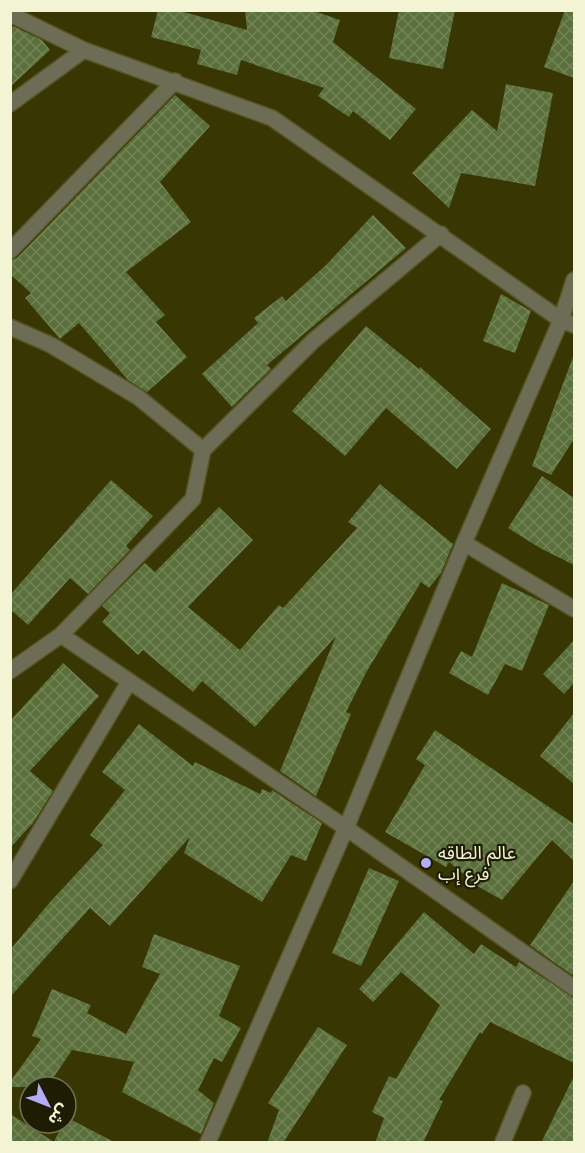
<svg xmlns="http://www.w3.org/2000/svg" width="585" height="1153" font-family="Helvetica,'Noto Sans Arabic',sans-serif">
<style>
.building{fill:url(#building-cross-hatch)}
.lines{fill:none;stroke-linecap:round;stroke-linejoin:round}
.street-casing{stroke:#565424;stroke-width:18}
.street{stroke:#6d6c54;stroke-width:15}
.poi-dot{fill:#b3adf9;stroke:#1e1d04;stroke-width:2}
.labels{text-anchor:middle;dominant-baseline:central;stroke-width:4.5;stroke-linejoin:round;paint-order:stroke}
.poi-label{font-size:18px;fill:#f3f4d3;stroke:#1e1d04;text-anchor:start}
</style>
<defs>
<pattern id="building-cross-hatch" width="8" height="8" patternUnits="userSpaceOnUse" patternTransform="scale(1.5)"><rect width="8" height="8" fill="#5a6f3b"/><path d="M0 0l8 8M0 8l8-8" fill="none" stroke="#728456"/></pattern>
</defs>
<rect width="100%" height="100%" fill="#383603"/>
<path class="building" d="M158,10H177L247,30L245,10H311L340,20L333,42L416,109L390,140L353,111L349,117L318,96L324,88L241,60L237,75L197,64L201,50L151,37Z
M399,10H455L443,69L389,58Z
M565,10H574V78L544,67Z
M13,26L42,40L50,50L10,87V29Z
M506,84L553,93L535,186L461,173L449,208L412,173L472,110L497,131Z
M175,95L210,126L160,182L191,222L126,272L165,315L156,322L187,357L147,392L128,380L79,323L60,339L25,298L31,293L10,274V260L17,258Z
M373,215L406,248L267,365L271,369L232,407L202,374L258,323L254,318L282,296L286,301L326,265Z
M501,294L531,311L515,353L483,341Z
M366,326L419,369L420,367L491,429L457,469L386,408L345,456L292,411Z
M573,357L574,439L551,475L532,466Z
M542,476L574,498V565L540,548L508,528Z
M111,480L153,516L126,546L130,550L88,594L70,578L28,625L10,609V595Z
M380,484L453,544L441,573L429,588L421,582L367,671L346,712L351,714L316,796L280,771L336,636L255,727L202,681L193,692L143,650L138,655L102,622L110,613L102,606L145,563L155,572L219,507L253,540L188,607L240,650L279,605L283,608L357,528L348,522Z
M502,583L549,605L522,671L505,664L488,695L449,673L461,651L472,657Z
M574,640V683L564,694L543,674Z
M63,663L99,696L30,771L53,791L33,823L10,848V721Z
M574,713V784L540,756Z
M139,724L193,766L195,762L260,794L262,789L271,793L272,790L322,823L306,861L291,855L262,902L184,853L190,837L110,926L90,908L10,997V950L50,902L103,845L90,835L125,790L102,772Z
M435,730L574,824V861L552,840L502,900L479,887L449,862L446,867L385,832L425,765L416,759Z
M369,868L399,881L361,966L332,953Z
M574,881V971L572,975L530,945Z
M424,912L474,954L481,944L516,967L519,962L574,998V1063L490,1022L482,1034L480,1032L439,1100L443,1101L423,1143H375L384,1118L372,1112L389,1076L396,1079L440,1005L401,972L373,1002L359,989Z
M154,934L240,966L219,1016L241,1028L222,1062L214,1058L198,1090L214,1103L201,1134L122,1092L134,1062L72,1050L47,1087H10V1082L41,1039L32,1036L52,989L91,1005L87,1013L126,1034L160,974L142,967Z
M318,1027L347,1045L283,1143H267L279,1110L268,1103Z
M574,1076V1143H541Z
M10,1114L54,1142L63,1123H66V1117L116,1143H10Z"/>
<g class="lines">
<defs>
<path id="street" d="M10,14L84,50L272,118L561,320L574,325
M10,104L84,50
M10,251L175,81
M10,327L51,345L138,397L203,450
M464,543L574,609
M61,635L346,828L574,988
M10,671L61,635L193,499L203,450L313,341L441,234
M10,881L129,682
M208,1142L346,828L464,543L561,320L574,280
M503,1142L523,1093"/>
</defs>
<use href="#street" class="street-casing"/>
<use href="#street" class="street"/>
</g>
<circle class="poi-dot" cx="426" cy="863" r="6"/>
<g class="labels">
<g class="poi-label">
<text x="438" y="853">عالم الطاقه<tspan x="438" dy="21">فرع إب</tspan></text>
</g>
</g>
<rect width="585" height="1153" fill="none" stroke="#f3f4d3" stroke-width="24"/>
<g transform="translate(48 1105) rotate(132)"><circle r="28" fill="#1e1d04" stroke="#737357" stroke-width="1.5"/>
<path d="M0-4.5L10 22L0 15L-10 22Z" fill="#b3adf9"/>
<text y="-9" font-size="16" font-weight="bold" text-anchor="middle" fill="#f3f4d3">ش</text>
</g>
</svg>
